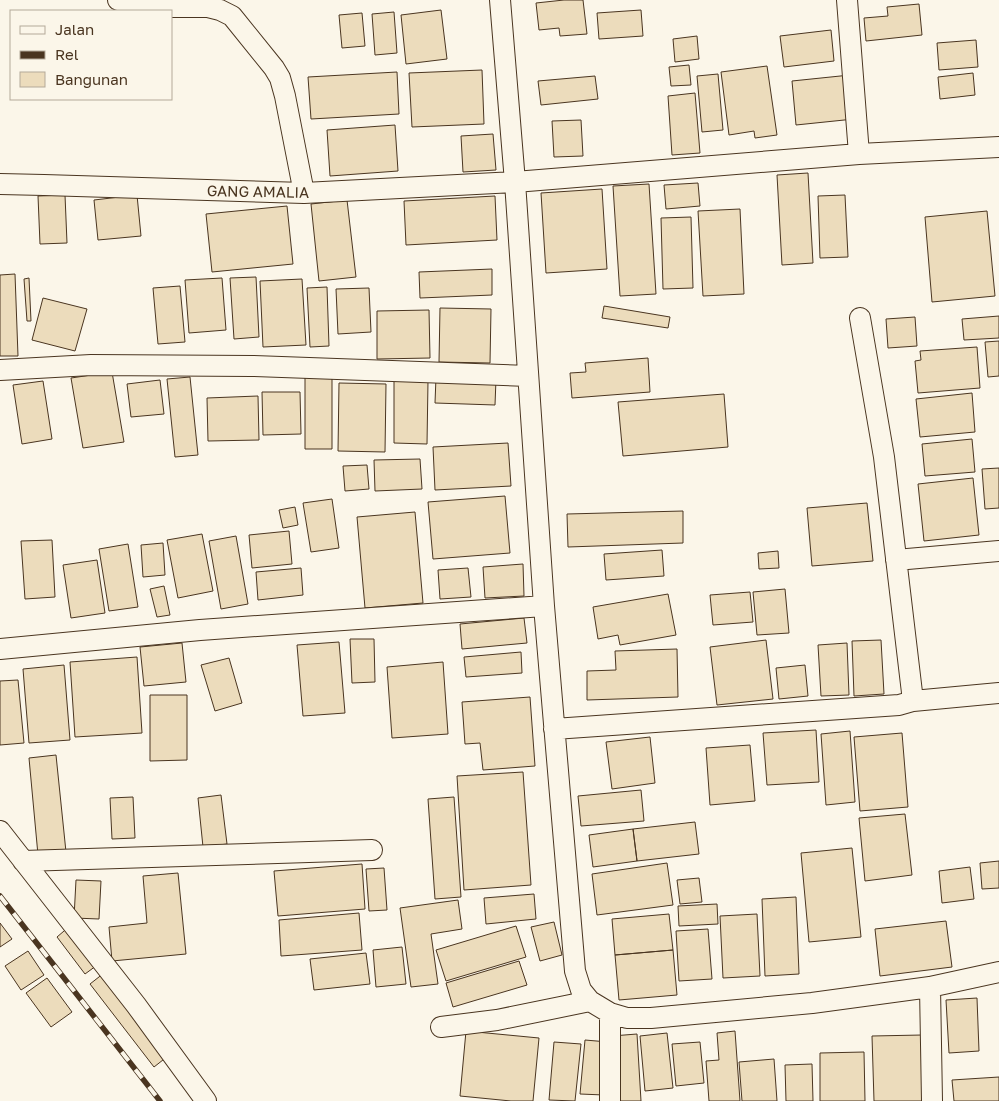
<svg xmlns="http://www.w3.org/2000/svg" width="999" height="1101" font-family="'Golos Text',sans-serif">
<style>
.building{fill:#ecdcbc;stroke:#4a3520}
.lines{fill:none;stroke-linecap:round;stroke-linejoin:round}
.street-casing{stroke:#4a3520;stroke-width:22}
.street{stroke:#fbf6e9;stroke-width:20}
.rail-casing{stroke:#4a3520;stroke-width:5.5}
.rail{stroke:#fbf6e9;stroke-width:4;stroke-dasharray:11;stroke-linecap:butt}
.labels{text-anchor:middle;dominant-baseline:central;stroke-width:4;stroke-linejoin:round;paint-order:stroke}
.street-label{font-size:15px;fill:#4a3520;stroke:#fbf6e9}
</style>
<rect width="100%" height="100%" fill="#fbf6e9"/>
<path class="building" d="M564,0H583L587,34L560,36L559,28L539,30L536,3Z
M919,4L922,35L866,41L864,18L888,16L887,7Z
M441,10L447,59L406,64L401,15Z
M641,10L643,36L599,39L597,13Z
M394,12L397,53L375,55L372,14Z
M362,13L365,46L342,48L339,15Z
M831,30L834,61L784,67L780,36Z
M697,36L699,59L675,62L673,39Z
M976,40L978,67L939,70L937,43Z
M689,65L691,85L671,86L669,67Z
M767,66L777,135L755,138L754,131L729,135L721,72Z
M482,70L484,124L412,127L409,73Z
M397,72L399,114L311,119L308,77Z
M973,73L975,95L940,99L938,77Z
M718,74L723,130L702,132L697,76Z
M850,75L854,119L796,125L792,81Z
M595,76L598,99L541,105L538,81Z
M695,93L700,153L672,155L668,96Z
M581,120L583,156L554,157L552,121Z
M395,125L398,171L330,176L327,130Z
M493,134L496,170L463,172L461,136Z
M808,173L813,263L782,265L777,175Z
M698,183L700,206L666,209L664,185Z
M649,184L656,294L620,296L613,186Z
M602,189L607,269L546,273L541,193Z
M65,195L67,243L40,244L38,196Z
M137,195L141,236L98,240L94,200Z
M845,195L848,257L820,258L818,196Z
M495,196L497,240L406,245L404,201Z
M347,200L356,277L319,281L311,204Z
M287,206L293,264L212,272L206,214Z
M740,209L744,294L703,296L698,211Z
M987,211L995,296L932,302L925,217Z
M691,217L693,288L663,289L661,218Z
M492,269V295L420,298L419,272Z
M15,274L18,356H0V275Z
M256,277L259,337L234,339L230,278Z
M29,278L31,321H27L24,279Z
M222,278L226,330L189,333L185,280Z
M302,279L306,345L263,347L260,281Z
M180,286L185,342L158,344L153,288Z
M327,287L329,346L310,347L307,288Z
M369,288L371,332L338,334L336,289Z
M43,298L87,309L75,351L32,340Z
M604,306L670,317L668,328L602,318Z
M440,308L491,309L490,363L439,362Z
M429,310L430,358L377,359V311Z
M999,316V338L964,340L962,319Z
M915,317L917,346L888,348L886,319Z
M999,341V376L988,377L985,342Z
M977,347L980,388L918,393L915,361L921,360L920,351Z
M648,358L650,392L572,398L570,373L586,372L585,363Z
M112,372L124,442L83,448L71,378Z
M305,376H332V449H305Z
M190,377L198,455L175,457L167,379Z
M436,377L496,379L495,405L435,403Z
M160,380L164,414L131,417L127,384Z
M43,381L52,439L22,444L13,385Z
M394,381H428L427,444L394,443Z
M339,383L386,384L385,452L338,451Z
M262,392H300L301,434L263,435Z
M972,393L975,432L920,437L916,399Z
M724,394L728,447L623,456L618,402Z
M258,396L259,440L208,441L207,398Z
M972,439L975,472L925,476L922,444Z
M508,443L511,486L435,490L433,447Z
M420,459L422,489L375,491L374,460Z
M367,465L369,489L345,491L343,466Z
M999,468V508L985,509L982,469Z
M973,478L979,535L924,541L918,484Z
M505,496L510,553L433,559L428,502Z
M332,499L339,548L311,552L303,503Z
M867,503L873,561L812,566L807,508Z
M295,507L298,525L283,528L279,510Z
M683,511V543L568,547L567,514Z
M415,512L423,603L365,608L357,517Z
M289,531L292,564L252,568L249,535Z
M202,534L213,591L178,598L167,540Z
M236,536L248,604L221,609L209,541Z
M52,540L55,597L25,599L21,541Z
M163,543L165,575L143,577L141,545Z
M128,544L138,607L109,611L99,549Z
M662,550L664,576L606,580L604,554Z
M778,551L779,568L759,569L758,553Z
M97,560L105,613L71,618L63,565Z
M523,564L524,596L485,598L483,567Z
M301,568L303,595L258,600L256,572Z
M468,568L471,597L440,599L438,570Z
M164,586L170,615L157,617L150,589Z
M785,589L789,633L757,635L753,592Z
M750,592L753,622L713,625L710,595Z
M668,594L676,635L620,645L618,635L598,639L593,607Z
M524,618L527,643L462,649L460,624Z
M350,639H374L375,682L352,683Z
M766,640L773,699L717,705L710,647Z
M881,640L884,694L854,696L852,641Z
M339,642L345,713L303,716L297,645Z
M182,643L186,682L144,686L140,647Z
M847,643L849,695L821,696L818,645Z
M677,649L678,697L587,700V671L616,670L615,651Z
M521,652L522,673L466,677L464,657Z
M137,657L142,733L75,737L70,662Z
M229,658L242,703L215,711L201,665Z
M443,662L448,734L392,738L387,667Z
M64,665L70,740L29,743L23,669Z
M805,665L808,696L779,699L776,668Z
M18,680L24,743L0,745V681Z
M150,695H187V760L150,761Z
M530,697L535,766L483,770L480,743L465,744L462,702Z
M816,730L819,782L767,785L763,733Z
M850,731L855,802L826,805L821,734Z
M902,733L908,807L860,811L854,737Z
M650,737L655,783L612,789L606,742Z
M750,745L755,801L710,805L706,748Z
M56,755L66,852L38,855L29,758Z
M523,772L531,885L464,890L457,776Z
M641,790L644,821L581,826L578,796Z
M221,795L227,844L203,847L198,798Z
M133,797L135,838L112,839L110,798Z
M454,797L461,897L435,899L428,799Z
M905,814L912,875L865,881L859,818Z
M695,822L699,854L637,861L633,829Z
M633,829L637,861L593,867L589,835Z
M852,848L861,937L809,942L801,853Z
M999,861V888L982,889L980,863Z
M667,863L673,905L597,915L592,874Z
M362,864L365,909L278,916L274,871Z
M970,867L974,899L942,903L939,871Z
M384,868L387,910L369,911L366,869Z
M178,873L186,954L112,961L109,927L147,923L143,876Z
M699,878L702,902L680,904L677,880Z
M76,880L101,881L99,919L74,918Z
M534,894L536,919L486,924L484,898Z
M796,897L799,974L765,976L762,899Z
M458,900L462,929L431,934L438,984L411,987L400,908Z
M717,904L718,924L679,926L678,906Z
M359,913L362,950L281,956L279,920Z
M669,914L673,950L615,955L612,919Z
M757,914L760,976L723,978L720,916Z
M946,921L952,967L880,976L875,929Z
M554,922L562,955L540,961L531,927Z
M0,923L12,939L0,947Z
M71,925L100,963L85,974L57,937Z
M516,926L526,957L446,981L436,950Z
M708,929L712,979L679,981L676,931Z
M402,947L406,984L376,987L373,950Z
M673,950L677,995L619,1000L615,955Z
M28,951L44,975L21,990L5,966Z
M366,953L370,984L314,990L310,959Z
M519,961L527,985L453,1007L446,983Z
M104,973L168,1056L154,1067L90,984Z
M47,978L72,1012L51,1027L26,993Z
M977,998L979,1051L949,1053L946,1000Z
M466,1031L539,1038L533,1101H511L460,1096Z
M735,1031L740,1101H709L706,1061L719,1060L717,1033Z
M667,1033L673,1088L645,1091L640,1036Z
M637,1034L641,1101H616L612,1036Z
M922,1035L923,1101H874L872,1036Z
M585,1040L608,1042L604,1095L580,1094Z
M554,1042L581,1044L575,1101L549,1100Z
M700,1042L704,1083L676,1086L672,1044Z
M864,1052L865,1101H820V1053Z
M774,1059L777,1101H742L739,1062Z
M812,1064L813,1101H786L785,1065Z
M999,1077V1101H954L952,1080Z"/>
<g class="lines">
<defs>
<path id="street" d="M118,0L152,7H208L220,10L232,16L274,68L280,78L285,96L304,193
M500,0L515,182L544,606L575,971L581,990L590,1001L610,1013L627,1018H651L812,1003L930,987L999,972
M847,0L859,154
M0,184L44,185L304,193L515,182L859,154L999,147
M860,318L884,457L913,701
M0,370L91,365L253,366L528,376
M896,560L999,551
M0,649L200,630L544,606
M554,729L899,705L913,701L999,693
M0,831L136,1005L206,1101
M23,861L372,850
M930,987L932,1101
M441,1027L497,1020L590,1001
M610,1101V1013"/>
</defs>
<use href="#street" class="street-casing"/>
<use href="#street" class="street"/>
<defs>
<path id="rail" d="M0,896L160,1101"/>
</defs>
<use href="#rail" class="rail-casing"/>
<use href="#rail" class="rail"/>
</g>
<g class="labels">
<g class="street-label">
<text transform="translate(258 191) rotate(1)">GANG AMALIA</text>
</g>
</g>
<rect x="10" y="10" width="162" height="90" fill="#fbf6e9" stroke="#b4a999"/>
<rect x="20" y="26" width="25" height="8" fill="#fbf6e9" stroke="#b4a999"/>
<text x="55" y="35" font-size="15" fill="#4a3520">Jalan</text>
<rect x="20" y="51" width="25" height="8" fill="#4a3520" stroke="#b4a999"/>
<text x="55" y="60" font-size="15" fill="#4a3520">Rel</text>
<rect x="20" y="72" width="25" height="15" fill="#ecdcbc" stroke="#b4a999"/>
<text x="55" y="85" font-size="15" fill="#4a3520">Bangunan</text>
</svg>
